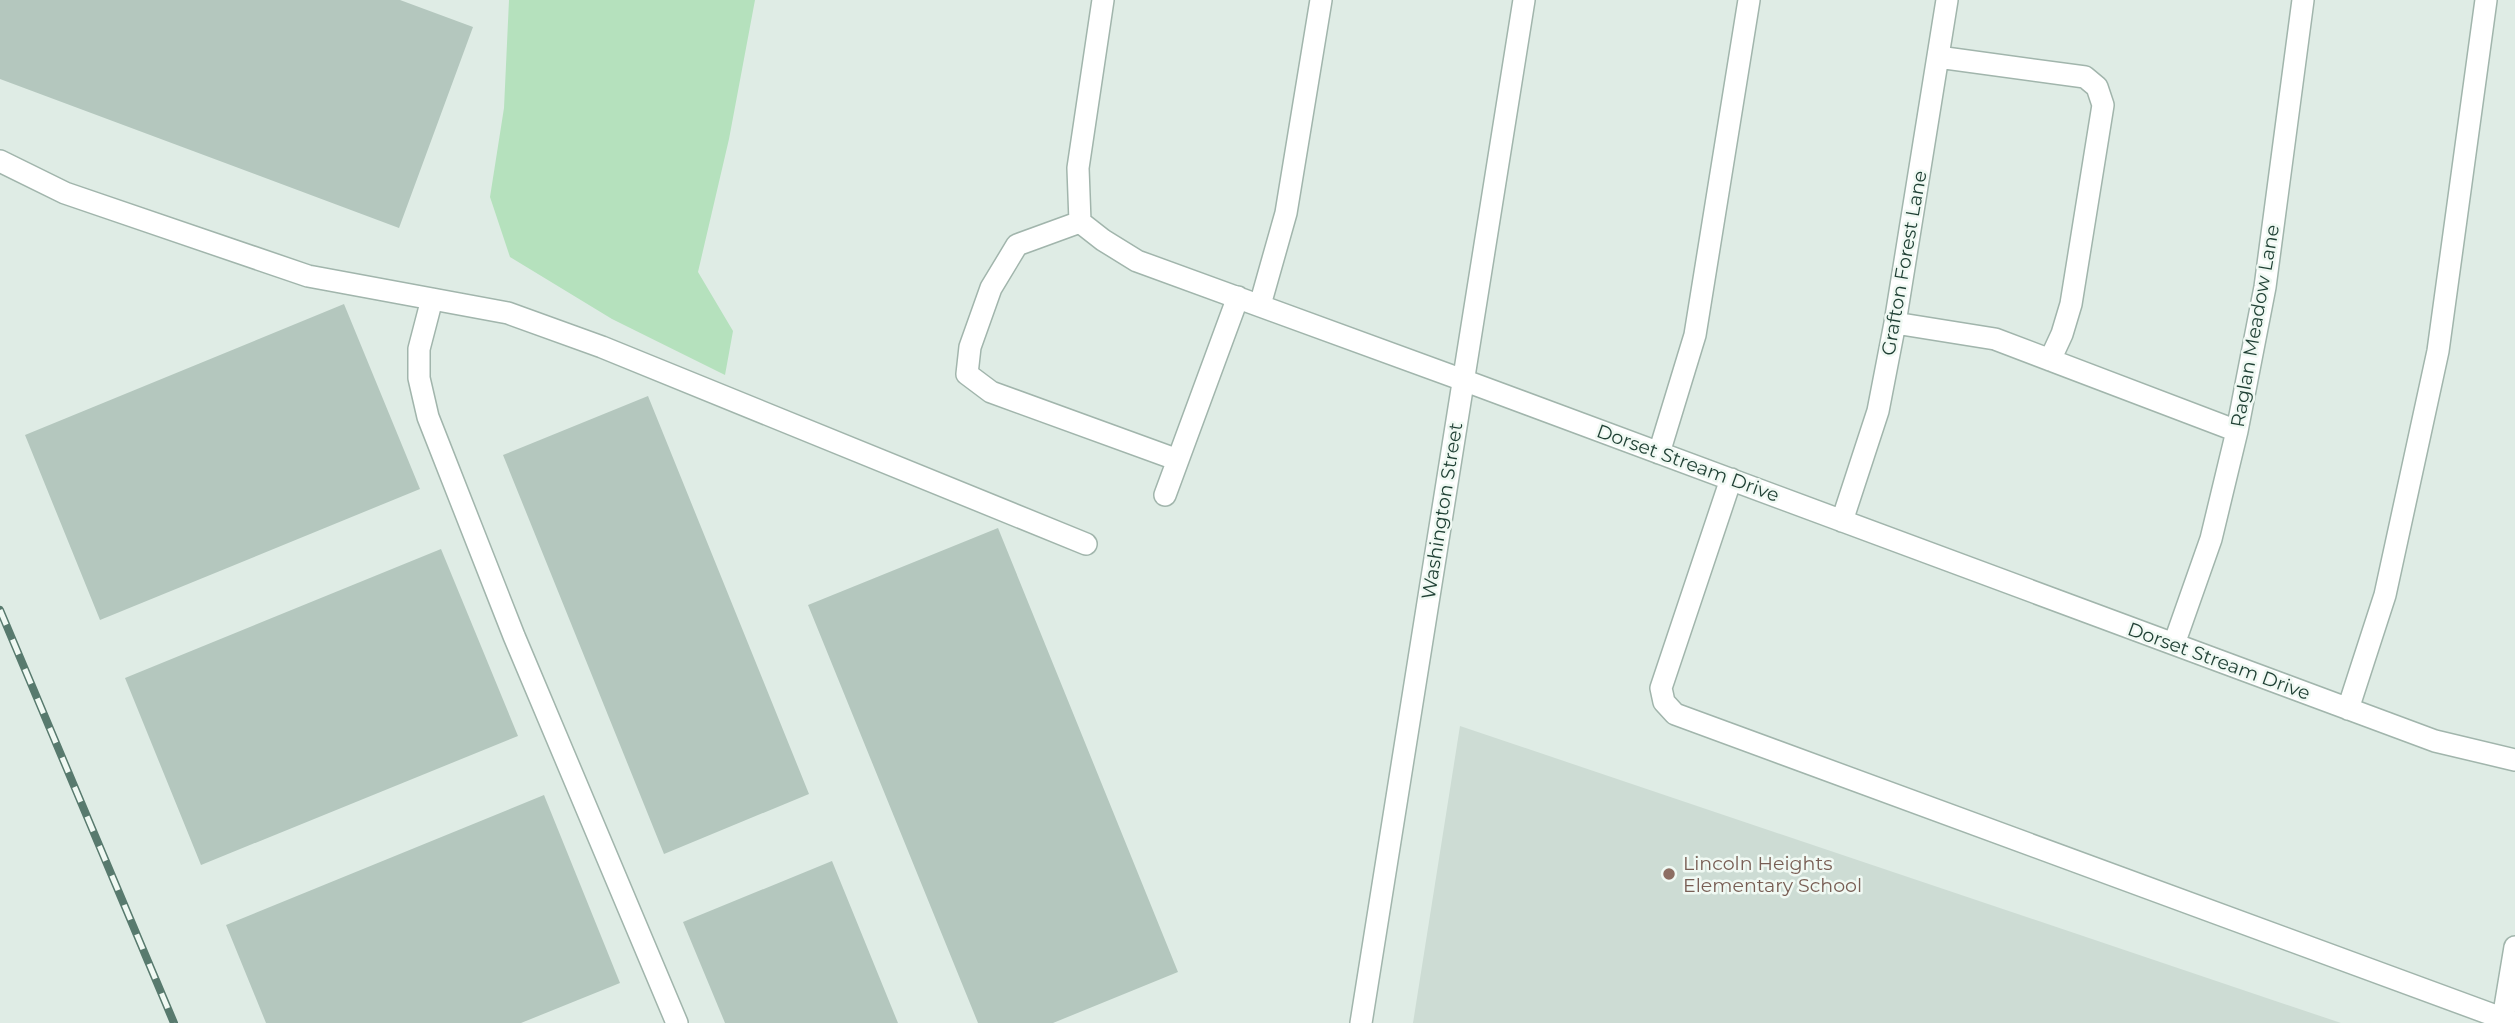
<svg xmlns="http://www.w3.org/2000/svg" width="2515" height="1023" font-family="Montserrat,sans-serif">
<style>
.built{fill:#cddcd4}
.green{fill:#b5e1bd}
.building{fill:#b4c7be}
.lines{fill:none;stroke-linecap:round;stroke-linejoin:round}
.minor-casing{stroke:#a1b5ac;stroke-width:24}
.minor{stroke:#fff;stroke-width:21}
.rail-casing{stroke:#587a6e;stroke-width:8}
.rail{stroke:#f0f9f3;stroke-width:5;stroke-dasharray:16;stroke-linecap:butt}
.education-dot{fill:#8d6e63;stroke:#f0f9f3;stroke-width:2.5}
.labels{text-anchor:middle;dominant-baseline:central;stroke-width:5;stroke-linejoin:round;paint-order:stroke}
.street-label{font-size:19px;fill:#1e3f33;stroke:#f0f9f3}
.education-label{font-size:19px;fill:#785e54;stroke:#f0f9f3;text-anchor:start}
</style>
<rect width="100%" height="100%" fill="#dfece5"/>
<path class="built" d="M1460,726L2341,1023H1413Z"/>
<path class="green" d="M509,0H755L729,139L698,272L733,331L725,375L612,319L510,257L490,197L504,108Z"/>
<path class="building" d="M0,0H400L473,27L399,228L0,79Z
M344,304L420,489L100,620L25,435Z
M648,396L809,794L664,854L503,455Z
M998,528L1178,972L1053,1023H978L808,605Z
M441,549L518,736L201,865L125,678Z
M544,795L620,983L521,1023H266L226,925Z
M832,861L898,1023H725L683,922Z"/>
<g class="lines">
<defs>
<path id="minor" d="M1103,0L1078,168L1080,222L1103,240L1137,261L1463,380L2435,741L2515,760
M1938,57L2085,77L2097,87L2103,105L2071,304L2062,334L2050,360
M0,161L65,193L308,276L508,313L602,347L1086,544
M1080,222L1017,245L991,288L970,347L967,374L991,392L1178,460
M432,299L419,349V378L428,417L514,636L677,1023
M1260,305L1286,213L1321,0
M1895,323L1995,339L2237,431
M1659,453L1695,335L1749,0
M1731,479L1661,688L1664,702L1675,714L2515,1023
M1165,495L1238,297
M1842,521L1878,411L1895,323L1947,0
M2174,644L2211,539L2237,431L2265,287L2303,0
M2348,709L2385,595L2438,351L2486,0
M2503,1019L2515,947
M1361,1023L1524,0"/>
</defs>
<use href="#minor" class="minor-casing"/>
<use href="#minor" class="minor"/>
<defs>
<path id="rail" d="M0,610L174,1023"/>
</defs>
<use href="#rail" class="rail-casing"/>
<use href="#rail" class="rail"/>
</g>
<circle class="education-dot" cx="1669" cy="874" r="7"/>
<g class="labels">
<g class="street-label">
<text transform="translate(1904 263) rotate(-80)">Grafton Forest Lane</text>
<text transform="translate(2255 326) rotate(-80)">Raglan Meadow Lane</text>
<text transform="translate(1688 463) rotate(20)">Dorset Stream Drive</text>
<text transform="translate(1442 511) rotate(-81)">Washington Street</text>
<text transform="translate(2219 661) rotate(20)">Dorset Stream Drive</text>
</g>
<g class="education-label">
<text x="1683" y="863">Lincoln Heights<tspan x="1683" dy="22">Elementary School</tspan></text>
</g>
</g>
</svg>
